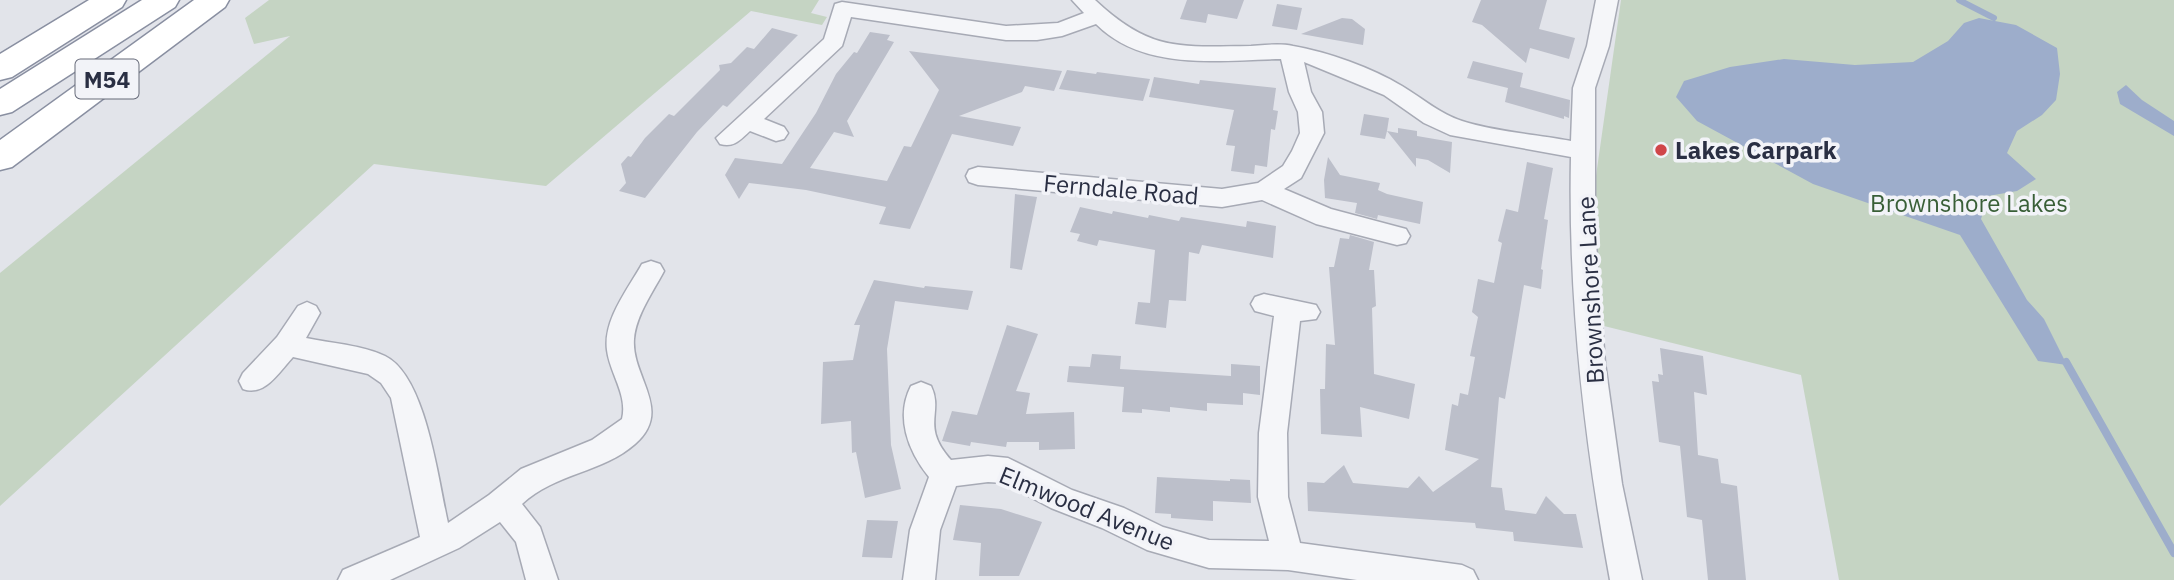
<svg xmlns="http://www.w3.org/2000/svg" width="2174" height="580" font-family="'IBM Plex Sans',sans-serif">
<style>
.green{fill:#c5d4c3}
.water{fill:#9dadcb}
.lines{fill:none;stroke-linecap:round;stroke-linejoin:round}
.stream-far1{stroke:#9dadcb;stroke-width:6}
.stream{stroke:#9dadcb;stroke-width:8}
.building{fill:#bcbfca}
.minor-casing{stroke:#a7aab5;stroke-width:3}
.motorway-casing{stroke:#898fa1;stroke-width:3}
.minor{fill:#f5f6f9;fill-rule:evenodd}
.motorway{fill:#fff;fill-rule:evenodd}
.poi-dot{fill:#d04649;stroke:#f2f3f8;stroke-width:2.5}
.labels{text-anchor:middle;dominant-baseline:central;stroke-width:7;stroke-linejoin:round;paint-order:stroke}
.shield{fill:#f2f3f8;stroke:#666a79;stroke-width:2}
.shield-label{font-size:23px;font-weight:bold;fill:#2a2f43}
.poi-label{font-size:24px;font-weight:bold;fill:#2a2f43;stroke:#f2f3f8;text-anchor:start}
.street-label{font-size:24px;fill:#2a2f43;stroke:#f2f3f8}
.park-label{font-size:24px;fill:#395f37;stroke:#f2f3f8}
</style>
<rect width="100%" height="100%" fill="#e2e4ea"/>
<path class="green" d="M269,0H819L811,13L827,17L822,25L751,11L546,186L374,164L0,506V273L290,36L254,44L245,18Z
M1621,0H2174V580H1839L1801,375L1600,325L1601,299L1591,211Z"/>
<path class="water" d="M1979,18L2016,25L2057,48L2060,74L2056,100L2042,115L2017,131L2007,153L2036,179L2017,191L1988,196L1981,219L2027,300L2044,319L2067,365L2038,361L1960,235L1813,184L1697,121L1676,97L1684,81L1730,67L1784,59L1855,65L1913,62L1948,41L1964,23Z
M2126,85L2142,100L2174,121V136L2120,104L2117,92Z"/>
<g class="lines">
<path class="stream-far1" d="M1959,0L1994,18"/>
<path class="stream" d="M2066,362L2174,553"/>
</g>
<path class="building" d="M1187,0H1244L1237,19L1208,14L1206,23L1180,19Z
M1481,0H1547L1539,29L1575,38L1569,59L1530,48L1526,63L1482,25L1472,22Z
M1277,4L1302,8L1297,30L1272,26Z
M1342,18L1352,19L1365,29L1363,45L1301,34Z
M772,28L798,35L727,107L723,105L697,132L645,198L619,191L626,183L621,164L628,156L631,157L645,138L669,114L674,116L720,70L719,65L731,63L747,47L754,49Z
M870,32L890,35L887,40L894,42L847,121L854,137L834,132L810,168L887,181L904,146L911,147L939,90L909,51L1062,71L1054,91L1025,86L1022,92L959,116L1021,127L1013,146L952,134L910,229L879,224L886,207L806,190L749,183L739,199L725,175L735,158L782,164L816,113L836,74L854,52L857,53Z
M1473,61L1523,73L1520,87L1570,100L1569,118L1564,116V119L1505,102L1508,88L1467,78Z
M1067,70L1096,74L1097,72L1150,79L1143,101L1059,89Z
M1154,77L1199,84L1200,80L1276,88L1273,110L1278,111L1275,130L1271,129L1267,167L1255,165L1254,174L1231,171L1235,146L1226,145L1234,110L1149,97Z
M1364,114L1389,118L1387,131L1398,133V128L1417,131V136L1452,142L1450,173L1428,160L1416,158V167L1387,131L1385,139L1360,135Z
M1328,157L1340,175L1380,183L1378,190L1387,194L1423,202L1420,224L1378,215L1377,219L1355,213L1357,203L1325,198L1324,180Z
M1527,162L1553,168L1544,219L1548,220L1541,269L1543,270L1541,289L1524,285L1505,399L1499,397L1491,487L1502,488L1505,510L1536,514L1546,496L1564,514H1576L1583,548L1514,541L1513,532L1476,528L1475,523L1308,511L1307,482L1324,483L1344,465L1353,483L1408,488L1419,476L1433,492L1479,459L1445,450L1452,404L1458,406L1460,393L1468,395L1475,357L1470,356L1478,317L1472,312L1478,279L1494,283L1502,243L1498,241L1506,209L1518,212Z
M1015,194L1037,197L1022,270L1010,268Z
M1080,207L1112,214L1113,211L1148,218L1149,215L1179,221L1181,217L1246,227L1247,221L1276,226L1273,258L1202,245L1199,254L1189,252L1186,301L1169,300L1166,328L1135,324L1138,302L1150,303L1155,250L1099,240L1097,246L1077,241L1080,234L1070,232Z
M1350,235L1374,242L1369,270H1374L1376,306L1372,308L1374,374L1415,384L1409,419L1360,407L1362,437L1321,434L1320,389H1325L1326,344L1335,345L1329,267H1334L1340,238L1349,239Z
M874,280L924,288L925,286L973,291L968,310L895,301L887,349L891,445L901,489L865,498L856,452L852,453L851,421L821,424L823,362L853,360L860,325H854Z
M1007,325L1038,334L1016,391L1030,393L1026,414L1074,412L1075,449L1039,450V442H1007L1006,447L971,442L970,446L942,441L952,411L977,415Z
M1660,348L1703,356L1707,395L1694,392L1698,455L1718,459L1721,483L1737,486L1746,580H1708L1702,520L1687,517L1680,446L1659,442L1652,381L1659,382L1658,374L1663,375Z
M1092,354L1121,356L1120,369L1231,376V364L1260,366V395L1243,393V405L1207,403V411L1170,407V412L1142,409V413L1122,412L1124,387L1067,382L1069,366L1090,367Z
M1157,477L1230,481V479L1250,480L1251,503L1213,501V521L1171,518V514L1155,513Z
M960,505L1001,509L1042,522L1019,576H979L981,543L953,540Z
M867,520L898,521L892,558L862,557Z"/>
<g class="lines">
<defs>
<path id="minor" d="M1072,0H1095C1150,52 1180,47 1251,46C1265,45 1280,43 1293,46C1328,52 1372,68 1402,86C1422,98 1440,114 1462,121C1491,131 1540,135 1571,141L1573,88L1587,46L1596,0H1618L1609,46L1595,88V230L1605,363L1622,484L1642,580H1610C1584,440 1568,300 1571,157L1450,135L1424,123L1384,95L1304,62L1311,92L1322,112L1324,133L1301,178L1284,189L1331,209L1406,229L1410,236L1406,243L1397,245L1316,224L1262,200L1222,207L978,185L969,182L966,176L969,170L978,167L1222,189L1258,183L1283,166L1292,151L1300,133L1298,112L1289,92L1281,59C1219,60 1144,72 1096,24L1062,36L1037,40H1006L851,17L842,46L764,119L784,127L788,133L784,139L776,141L750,131C740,140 734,148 720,144L716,138L824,39L835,4L842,2L1006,26L1058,23L1084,13Z
M651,261L660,264L664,271C653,292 636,315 634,339C631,377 674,410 635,444C602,473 555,473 522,504L540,527L558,580H526L516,542L500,522L459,548L390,580H338L343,570L420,537L391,398L381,383L368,374L293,357C279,372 265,397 243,389L239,381L243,373L277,337L298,306L307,302L316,306L320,313L306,338C330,343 362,345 385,356C426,376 438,479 448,523L489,495L521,469L592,440L622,419C628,395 610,374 607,350C603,320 628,289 642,264Z
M1264,294L1316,305L1320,312L1316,319L1300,321L1287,433L1288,497L1300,543L1462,565L1473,570L1478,580H1357L1288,570L1209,568L1147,550L1102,528L1051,508L1004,483L988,482L956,486L940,530L935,580H903L910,530L929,477C908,451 895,417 911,386L921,382L931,386C944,413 920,425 951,460L988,456L1008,458L1072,490L1124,508L1163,527L1209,540L1269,541L1258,497L1259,433L1274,316L1255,311L1251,304L1255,297Z"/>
<path id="motorway" d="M89,0H126L122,7L12,77L0,80V54Z
M142,0H179L175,7L12,112L0,115V89Z
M194,0H229L225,7L12,167L0,170V140Z"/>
</defs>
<use href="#minor" class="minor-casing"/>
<use href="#motorway" class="motorway-casing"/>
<use href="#minor" class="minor"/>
<use href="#motorway" class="motorway"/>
</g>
<circle class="poi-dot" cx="1661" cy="150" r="7"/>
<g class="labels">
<rect class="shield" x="75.5" y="59.5" width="63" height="39" rx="5"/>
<g class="shield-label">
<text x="107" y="79">M54</text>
</g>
<g class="poi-label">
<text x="1675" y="150">Lakes Carpark</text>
</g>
<g class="street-label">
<text transform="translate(1121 189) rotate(5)">Ferndale Road</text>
<text transform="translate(1590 290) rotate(-93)">Brownshore Lane</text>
<text transform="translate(1087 508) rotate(22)">Elmwood Avenue</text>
</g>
<g class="park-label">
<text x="1969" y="203">Brownshore Lakes</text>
</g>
</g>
</svg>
